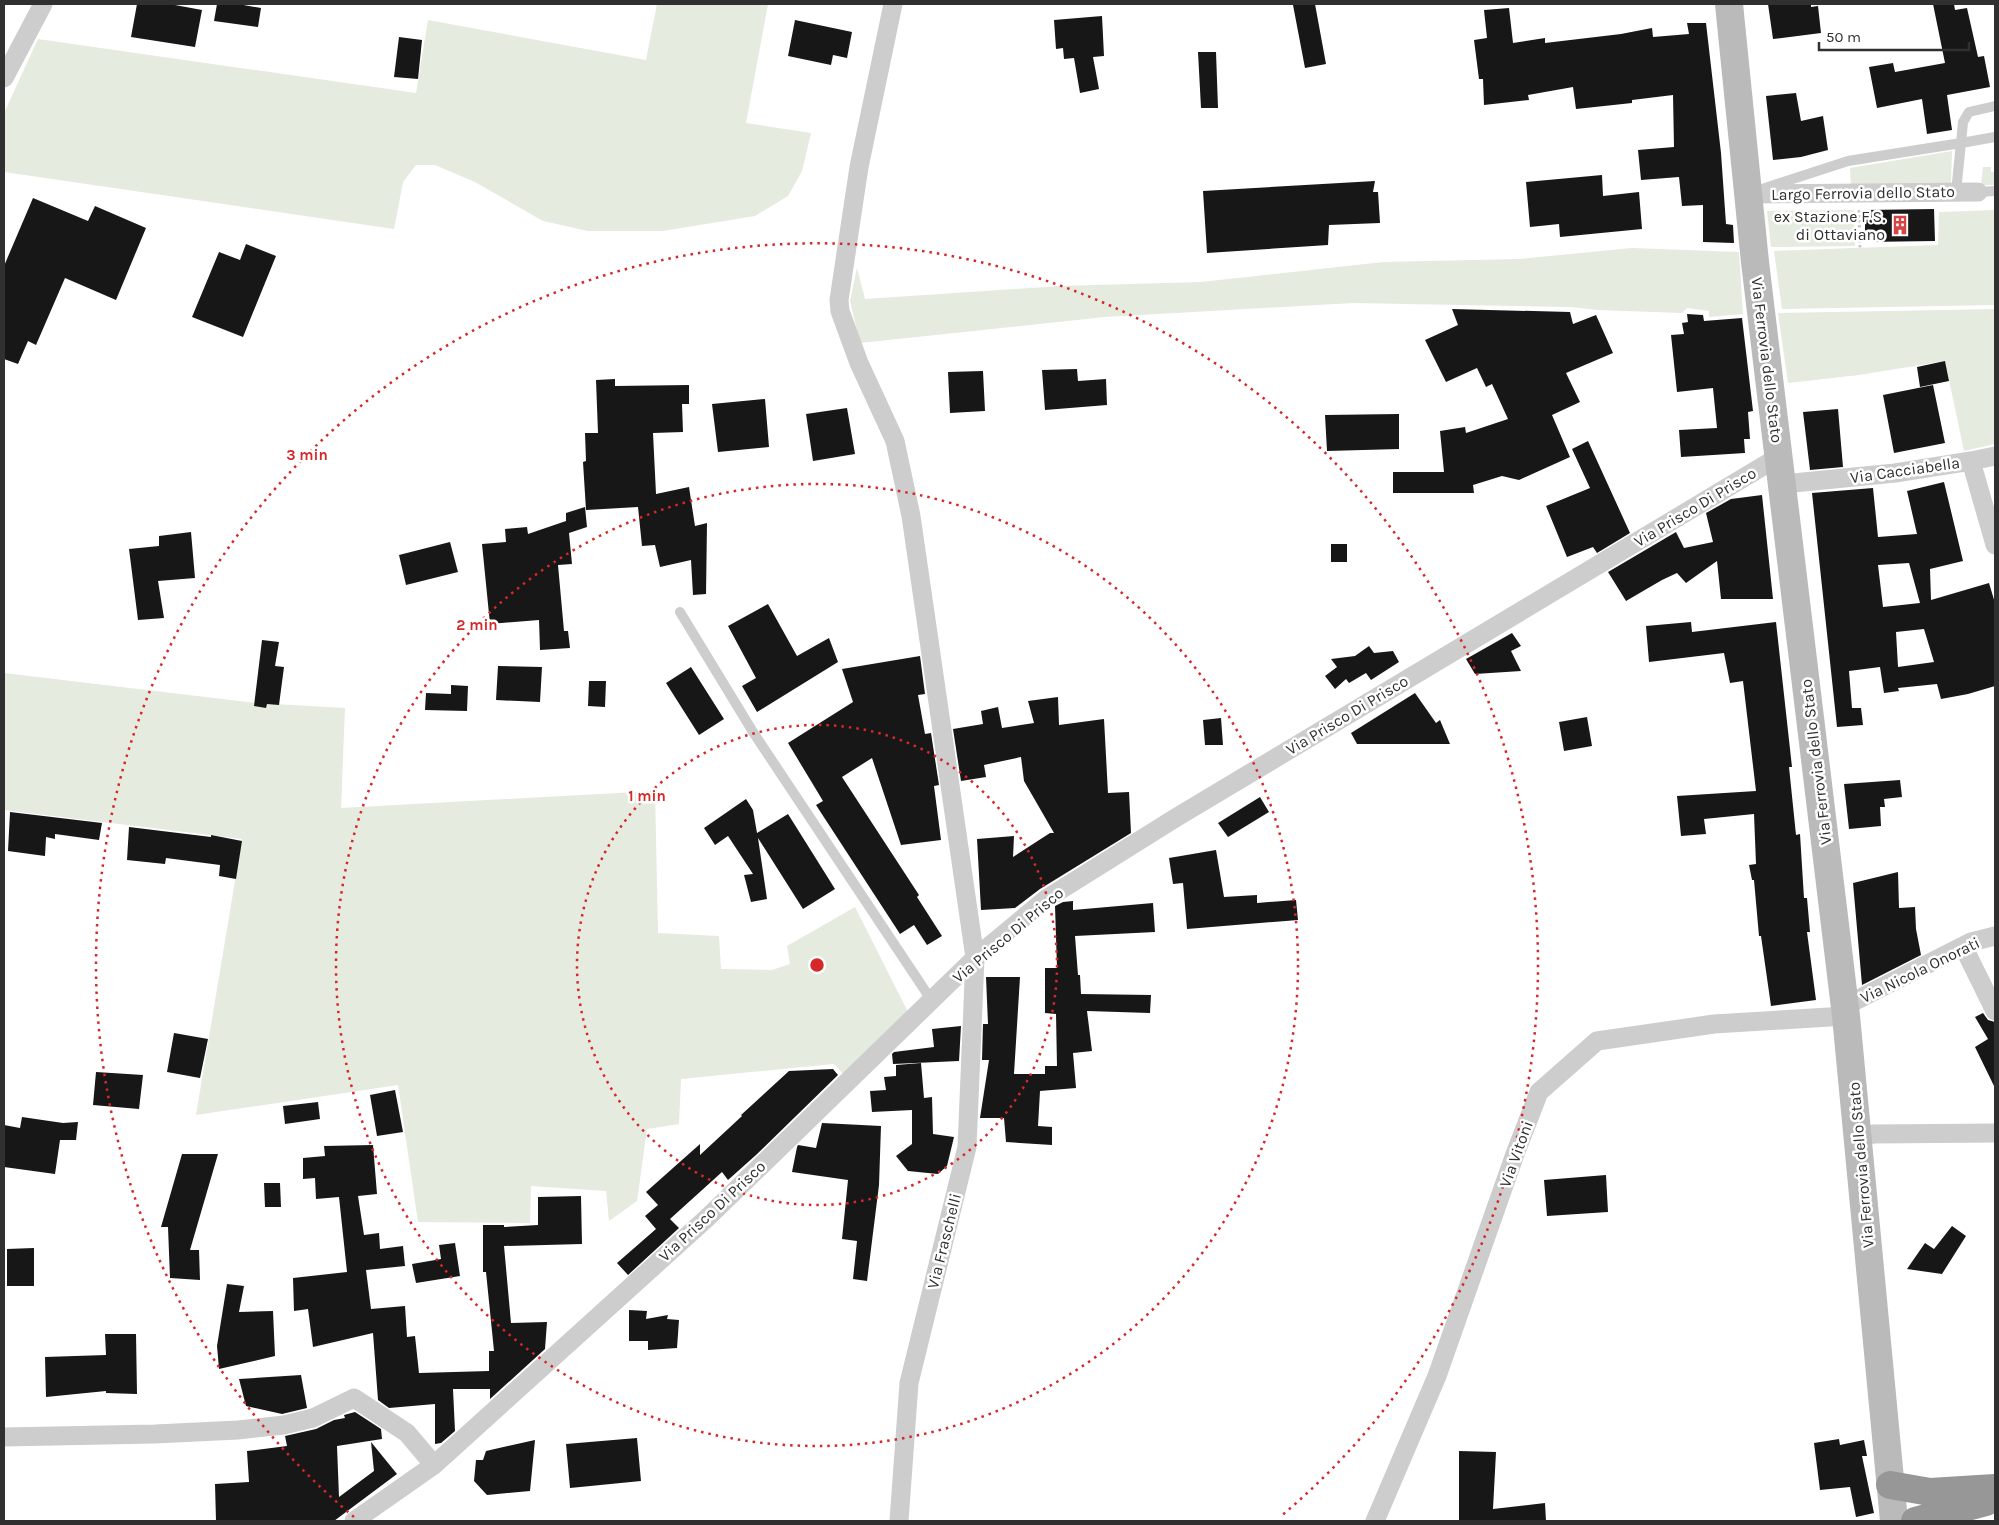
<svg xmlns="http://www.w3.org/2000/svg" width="1999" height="1525" font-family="Karla,sans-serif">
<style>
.green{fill:#e5ebdf}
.building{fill:#171717;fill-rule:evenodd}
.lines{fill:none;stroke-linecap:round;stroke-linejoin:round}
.path{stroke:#cacaca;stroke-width:3;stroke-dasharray:2.5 2.5;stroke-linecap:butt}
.lane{stroke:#cdcdcd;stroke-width:10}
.street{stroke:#cdcdcd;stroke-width:19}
.secondary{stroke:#bababa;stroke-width:28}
.highway{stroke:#979797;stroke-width:28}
.ring{fill:none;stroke:#d62828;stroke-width:2.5;stroke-dasharray:2.5 5}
.labels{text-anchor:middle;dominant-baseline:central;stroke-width:5;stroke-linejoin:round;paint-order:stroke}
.street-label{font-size:16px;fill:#303030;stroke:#fff}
.poi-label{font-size:16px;fill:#303030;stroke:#fff;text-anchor:end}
.centre{fill:#d62828;stroke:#fff;stroke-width:2.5}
.ring-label{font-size:15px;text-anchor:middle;font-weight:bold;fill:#d62828;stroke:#fff;stroke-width:5;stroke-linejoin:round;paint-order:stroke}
</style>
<rect width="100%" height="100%" fill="#fff"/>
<path class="green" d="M657,4H768L746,123L811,133L802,171L788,196L755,216L663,231H588L543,221L475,182L435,165H416L403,182L394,229L4,172V113L38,39L416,93L428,20L646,60Z
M1952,151L1951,183L1851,187L1850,168Z
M1983,167H1991V172H1995V185H1981Z
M1854,210L1855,246L1771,247L1767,211Z
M1995,210V305L1782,309L1774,251L1938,245L1939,212Z
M1632,248L1739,252L1743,314L1709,317V311L1687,308L1682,313L1598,310L1571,307L1353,303L1105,317L860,343L850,301L857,268L865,299L1060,286L1201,282L1383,262L1519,259Z
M1995,309V444L1964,451L1945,361L1859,375L1788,383L1778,313Z
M4,673L256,703L345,708L341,808L655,791L658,933L719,936L721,969L772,970L790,964L787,946L855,907L908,1012L843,1074L834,1064L681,1079L679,1124L647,1129L637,1201L609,1221L606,1191L531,1186L530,1223L418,1222L398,1085L196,1115L242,839L4,810Z"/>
<path class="building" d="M137,4H175V5L202,10L195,47L131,37Z
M217,4H238L261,8L258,27L214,21Z
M1301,4H1315L1326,64L1305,68L1293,5Z
M1768,4H1811V7L1818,6L1821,33L1773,39Z
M1933,4H1954L1955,10L1967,8L1978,57L1984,56L1990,87L1947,95L1952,130L1927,134L1922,99L1877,108L1869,67L1893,63L1895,72L1945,63Z
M1509,8L1513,43L1545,38V43L1621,34L1652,28L1653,37L1689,34L1687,23H1706L1721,153L1726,224L1733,225L1734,243L1703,242V205L1682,206L1679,177L1641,180L1638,150L1674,147L1673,95L1632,100V103L1576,109L1573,87L1528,95L1529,100L1484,105L1483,79H1479L1474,40L1487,38L1484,10Z
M1102,16L1104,56L1093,57L1099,89L1080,93L1074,58L1064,59L1063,48L1056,49L1054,20Z
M795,20L852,32L847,58L833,55L831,65L788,56Z
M399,37L422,40L418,79L394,77Z
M1198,52H1216L1218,108H1201Z
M1796,93L1801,121L1823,116L1828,150L1801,157L1773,160L1766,96Z
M1602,175L1603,196L1639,192L1642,229L1560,237L1559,224L1530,227L1526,182Z
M1375,181L1373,192H1378L1380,223L1329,225L1328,245L1207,253L1203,191Z
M33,198L88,221L95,206L146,228L116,300L65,278L36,345L28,341L18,364L4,359V266Z
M1934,209L1935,241L1865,242V210Z
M246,244L276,256L243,337L192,317L219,252L240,260Z
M1452,309L1570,312L1573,324L1596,315L1613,353L1566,373L1580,402L1552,415L1570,457L1519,480L1502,476L1473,485L1474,493H1393V472H1444L1440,431L1465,427L1466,433L1508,419L1492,384L1486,387L1477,368L1446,382L1425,340L1458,325Z
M1687,314L1703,315L1704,321L1742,318L1753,411L1748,412L1750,439H1744L1745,453L1681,457L1679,430L1717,428L1713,388L1677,392L1671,335L1684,334L1682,323L1688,322Z
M1945,361L1949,381L1920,387L1917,367Z
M1077,369L1078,381L1106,379L1107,405L1045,410L1042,370Z
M983,371L985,411L950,413L948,372Z
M615,379V386L689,385V404H682L683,432L653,433L656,494L689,487L695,526L707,523L706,594L693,595L691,560L660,567L655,545L642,546L638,507L586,510L583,462L586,461L585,433H598L596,380Z
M1933,385L1945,443L1894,453L1883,395Z
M765,399L769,447L718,452L712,404Z
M847,408L855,454L813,461L806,414Z
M1838,409L1843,467L1810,470L1803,412Z
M1399,414V449L1327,451L1325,415Z
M1588,441L1630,533L1597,553L1593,547L1567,557L1546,506L1590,488L1572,449Z
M1944,482L1963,561L1930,569L1931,600L1989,583L1995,603V686L1968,694L1941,699L1937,684L1898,688L1899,691L1884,693L1880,667L1849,671L1852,708H1861L1863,725L1837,727L1812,493L1873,488L1878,537L1917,534L1907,491ZM1909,563L1920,603L1883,607L1878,565ZM1924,629L1934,662L1898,667L1896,632Z
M1762,495L1773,599H1721L1717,561L1686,583L1677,573L1662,580L1626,601L1608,572L1676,532L1684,548L1713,542L1706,513L1731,499Z
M585,507L587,527L569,533L572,564L558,565L564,631H568L570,648L540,650L539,620L490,624L482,544L506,542L505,529L527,527L528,534L566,521V513Z
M191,532L195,578L158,581L164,618L138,620L129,549L159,546V536Z
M450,542L458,572L406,585L399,555Z
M1331,544H1347V562H1331Z
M768,604L797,656L829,638L838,662L757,712L742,686L756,678L728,626Z
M1691,622L1692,632L1776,622L1792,767H1789L1796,835L1800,834L1804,898H1807L1810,932H1807L1816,1000L1771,1006L1761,936H1759L1754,880H1752L1749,865L1756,864L1754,814L1704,819L1706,834L1681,836L1677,796L1756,791L1743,681L1730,683L1724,653L1649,662L1646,626Z
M1512,633L1521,646L1511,651L1521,671L1475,674L1466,659Z
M262,640L279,642L275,666L284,667L279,705L267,704L266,708L254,706Z
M1369,646L1374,653L1393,651L1399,662L1371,680L1366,673L1349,683L1346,679L1335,689L1325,676L1337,667L1331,659L1355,656Z
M920,656L925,694L918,695L925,734L931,733L939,785L934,786L941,840L901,845L872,758L842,777L919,895L917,897L942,936L927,945L914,925L900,934L816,805L823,801L788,743L853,702L842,669Z
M498,666L542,667L540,702L496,700Z
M691,667L724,719L699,735L666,683Z
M589,681H606L605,707L588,706Z
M451,685L468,686L467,711L425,710L426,693L451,694Z
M1415,693L1436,723L1440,720L1450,744H1357L1351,733Z
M1058,697L1059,725L1104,719L1108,793L1129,792L1131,833L1040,889L1015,908L981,910L977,839L1014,836L1013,857L1050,833H1054L1024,781L1021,757L984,765L986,777L961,781L953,729L983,724L981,711L998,707L1002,728L1034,723L1028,701Z
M1587,717L1592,746L1564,751L1559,722Z
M1221,718L1223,745H1205L1203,720Z
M1900,780L1902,797L1884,799L1885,807H1880L1881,826L1849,829L1844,784Z
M1260,797L1269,812L1228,837L1218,823Z
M746,799L753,810L757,833L788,814L835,889L803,909L758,838L767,899L751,902L744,875L753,874L728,836L715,845L704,828Z
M10,812L102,823L99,840L55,834V839L46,837L45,856L8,851Z
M129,827L211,837V835L242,841L236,879L219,876L220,865L166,858L165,864L127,860Z
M1216,850L1224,897L1257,895V903L1296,900L1298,920L1187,929L1183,883L1173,884L1169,858Z
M1898,872L1899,908L1915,907L1916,929L1921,955L1862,985L1853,883Z
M1073,901V910L1153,903L1155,932L1075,936L1078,975H1080L1081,994L1151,995L1150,1013L1087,1011L1092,1051L1073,1053L1076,1088L1040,1091L1038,1126L1052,1127V1145L1006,1142L1004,1118H980L989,1060H982L983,1024H988L986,977H1020L1014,1074H1045V1066H1057L1056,1014L1045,1013V968H1057L1055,906L1063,902Z
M1983,1013L1988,1020L1995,1022V1088L1975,1047L1988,1039L1975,1017Z
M961,1026L959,1061L893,1064L892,1054L894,1052L934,1047L932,1029Z
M174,1033L208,1039L200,1078L167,1072Z
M921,1063L924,1098L932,1097L933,1134L954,1137L947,1166L938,1174L908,1171L896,1156L912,1144V1110L872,1112L870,1091L886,1090L884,1077L896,1076V1065Z
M833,1069L838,1075L756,1155L728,1180L722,1172L670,1219L679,1228L628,1275L617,1263L656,1229L645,1216L658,1205L646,1192L700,1144V1155L742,1116L741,1115L789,1071Z
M96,1072L143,1075L139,1109L93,1105Z
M395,1090L403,1132L377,1136L370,1095Z
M318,1102L320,1119L285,1124L283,1106Z
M22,1117L63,1123L78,1122L76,1140H60L55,1174L4,1167V1125L20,1128Z
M822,1123L881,1126L879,1185L867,1281L853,1279L857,1241L842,1239L848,1180L792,1172L797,1147L798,1145L816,1148Z
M373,1145L377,1194L358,1196L364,1235L379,1233L380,1249L403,1246L405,1266L366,1270L371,1309L405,1306L407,1337L415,1336L419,1373L489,1371V1351H494L486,1272H483V1225H504V1227L538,1225V1197L581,1196L582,1244L504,1246L511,1323L547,1322L545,1349L490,1399V1389H453L455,1431L441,1443L435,1444V1404L389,1408L378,1400L373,1333L313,1347L308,1309L294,1311L293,1278L347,1272L339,1197L316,1199L315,1178L303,1179V1158L325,1156L324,1146Z
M182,1154H218L190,1250H199L200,1280L170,1278L168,1227H161Z
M1606,1175L1608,1212L1547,1216L1544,1180Z
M264,1183H280L281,1207H265Z
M1952,1226L1966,1236L1942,1274L1907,1269L1925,1243L1934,1249Z
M455,1243L460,1276L416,1283L412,1264L441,1259L439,1245Z
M34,1248V1286H7V1249Z
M227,1284L244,1286L239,1312L273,1311L275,1356L219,1369L217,1346Z
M629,1310L647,1311L646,1319L668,1315L667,1319L679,1320L677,1348L648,1350V1341H629Z
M105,1334H136L137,1394L106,1393V1391L46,1397L45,1357L106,1355Z
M301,1375L307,1408L282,1414L246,1406L239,1379Z
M355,1412L381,1429L382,1439L337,1446L339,1497L374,1471L371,1442L397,1474L334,1521H216L215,1484L249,1482L247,1451L287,1446L285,1436L316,1429L334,1420L345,1418L344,1415Z
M637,1438L641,1481L570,1488L566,1444Z
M1839,1439L1840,1445L1864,1440L1867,1456H1862L1874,1513L1856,1517L1850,1487L1820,1490L1814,1443Z
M535,1440L530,1491L487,1495L474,1481L476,1460H483L486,1451Z
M1459,1451L1496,1452L1493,1509L1545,1503L1546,1521H1459Z"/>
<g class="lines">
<path class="path" d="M1859,210L1860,250"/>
<path class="lane" d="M1765,188L1848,161L1961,143L1963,122L1969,112L1995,106
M1956,192L1961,143L1995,137
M1978,192L1995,191
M680,612L753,732L932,1001"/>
<path class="street" d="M893,4L859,167L839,300L840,311L859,363L895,441L911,516L975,958L967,1147L909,1383L899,1521
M4,78L43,4
M1748,194L1978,192
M1971,461L1995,456
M1783,484L1895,473L1971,461L1995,545
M1963,946L1995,1011
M1845,1006L1971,942L1995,936
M1859,1136L1874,1134L1995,1133
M4,1437L155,1434L238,1430L284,1425L313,1418L354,1398L407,1433L434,1465
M354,1521L434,1465L707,1218L975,958L1046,899L1177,817L1780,456
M1375,1521L1437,1376L1515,1154L1539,1092L1597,1041L1714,1024L1846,1016"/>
<path class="secondary" d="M1729,4L1755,262L1846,1016L1894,1521"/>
<path class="highway" d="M1890,1485L1930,1492L1995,1488
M1915,1521L1986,1502"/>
</g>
<g class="ring">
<circle cx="817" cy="965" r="240"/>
<circle cx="817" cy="965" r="481"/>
<path d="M354 1517A721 721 0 1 1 1280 1517"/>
</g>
<defs>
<symbol id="building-bare" viewBox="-9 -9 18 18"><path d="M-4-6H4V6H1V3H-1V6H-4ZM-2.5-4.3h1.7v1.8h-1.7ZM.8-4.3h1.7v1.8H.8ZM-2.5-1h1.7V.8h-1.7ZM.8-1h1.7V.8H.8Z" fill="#d54344" stroke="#fff" stroke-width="2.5" paint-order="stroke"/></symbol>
</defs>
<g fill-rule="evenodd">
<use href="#building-bare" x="1886" y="211" width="28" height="28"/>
</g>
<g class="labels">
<g class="street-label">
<text transform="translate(1863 193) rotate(-1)">Largo Ferrovia dello Stato</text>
<text transform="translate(1767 360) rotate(83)">Via Ferrovia dello Stato</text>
<text transform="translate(1905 470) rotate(-8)">Via Cacciabella</text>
<text transform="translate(1695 507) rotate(-31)">Via Prisco Di Prisco</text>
<text transform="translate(1347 715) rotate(-31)">Via Prisco Di Prisco</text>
<text transform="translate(1816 762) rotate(-97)">Via Ferrovia dello Stato</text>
<text transform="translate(1008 935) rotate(-40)">Via Prisco Di Prisco</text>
<text transform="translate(1920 970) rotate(-26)">Via Nicola Onorati</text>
<text transform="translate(1516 1154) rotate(-70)">Via Vitoni</text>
<text transform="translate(1861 1165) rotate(-95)">Via Ferrovia dello Stato</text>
<text transform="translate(712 1211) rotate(-43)">Via Prisco Di Prisco</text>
<text transform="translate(944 1241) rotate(-76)">Via Fraschelli</text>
</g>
<g class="poi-label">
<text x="1885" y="216">ex Stazione F.S.<tspan x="1885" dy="18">di Ottaviano</tspan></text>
</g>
</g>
<circle cx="817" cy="965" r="8" class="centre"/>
<g class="ring-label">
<text x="307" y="460">3 min</text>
<text x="477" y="630">2 min</text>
<text x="647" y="801">1 min</text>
</g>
<rect width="1999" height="1525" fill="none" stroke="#303030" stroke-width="10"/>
<path d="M1819 42v8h150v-8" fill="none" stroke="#303030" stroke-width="2.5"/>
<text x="1826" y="42" font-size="15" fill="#303030" stroke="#ffffff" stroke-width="4" paint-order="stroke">50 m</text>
</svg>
